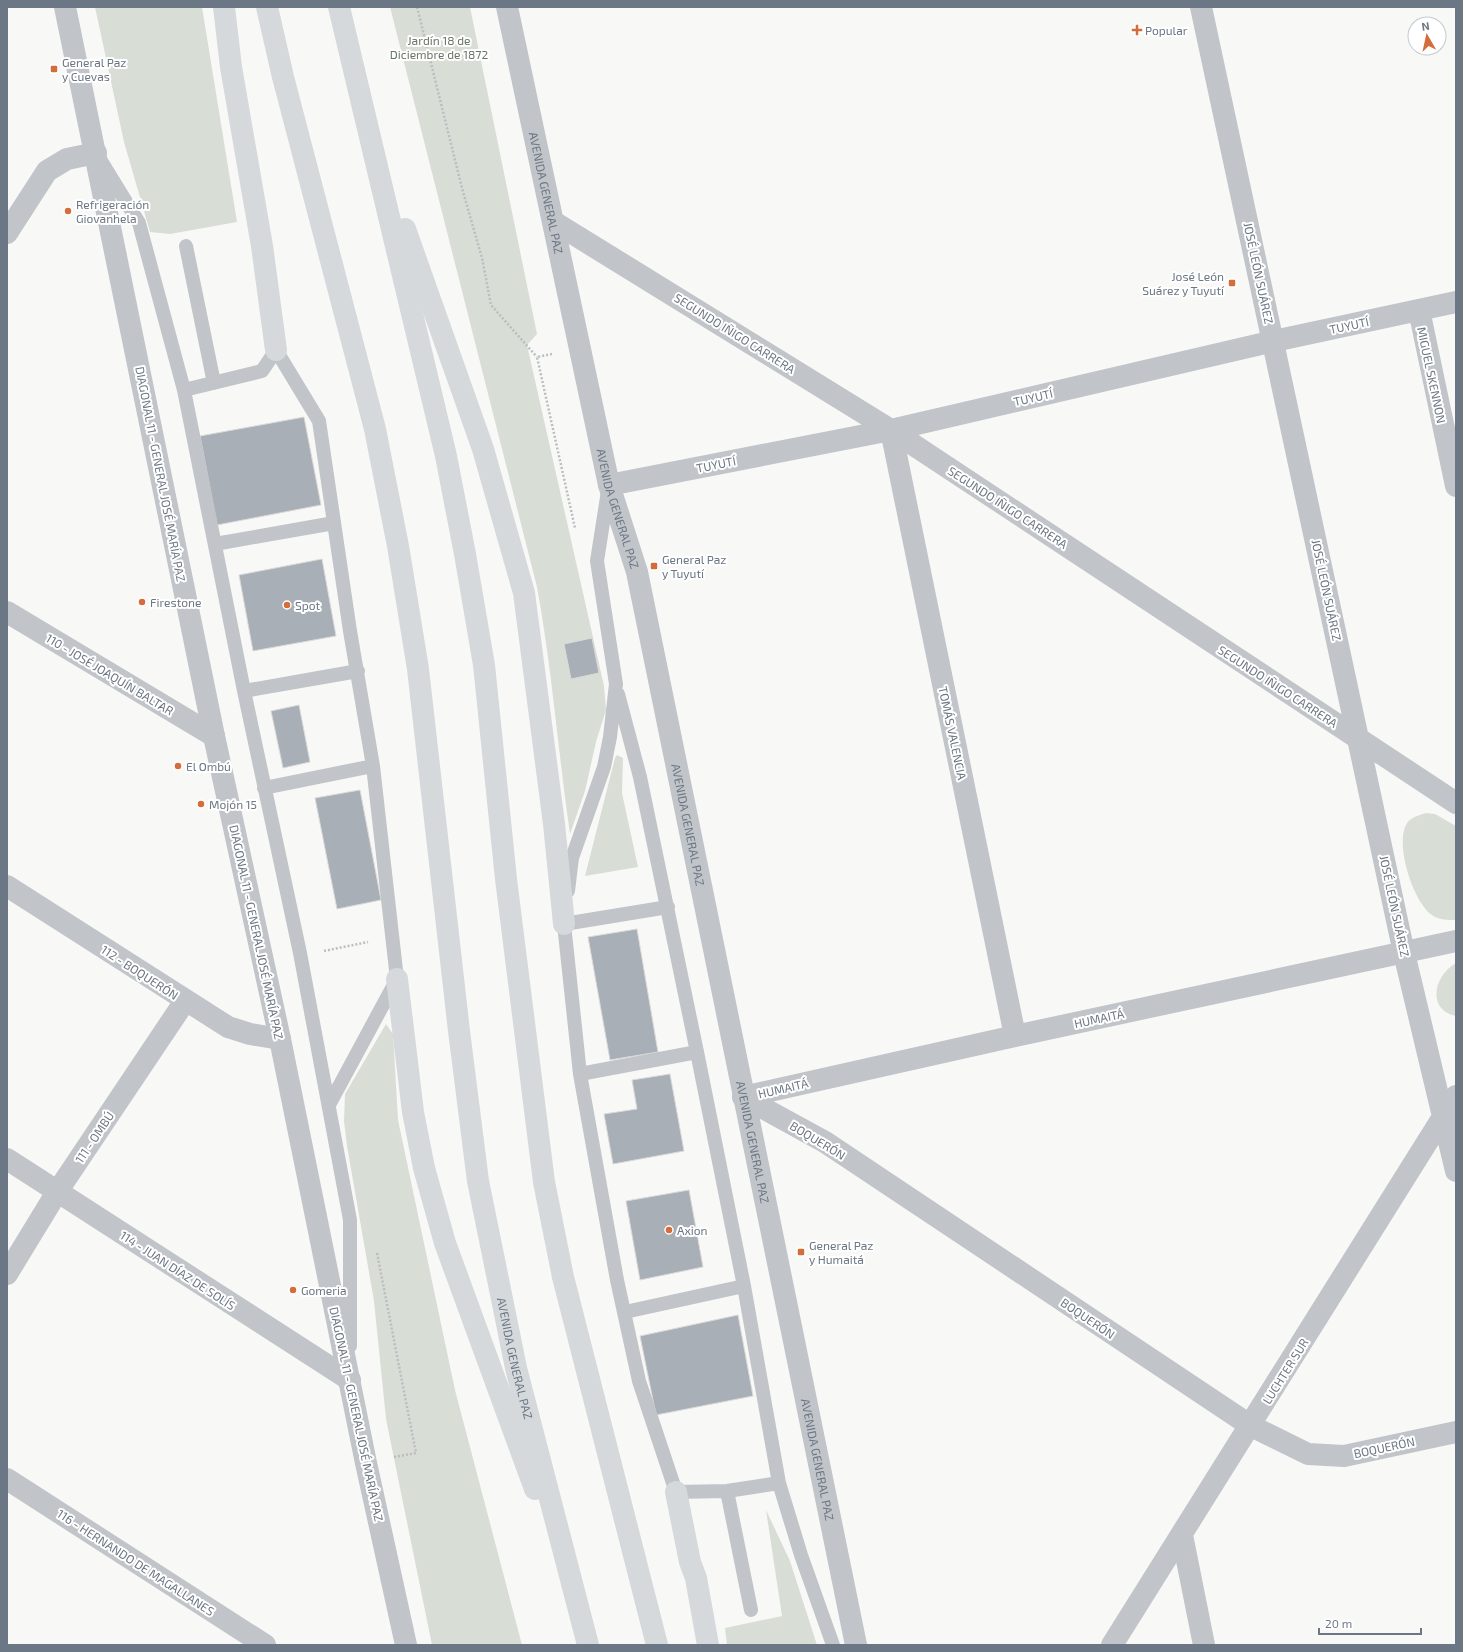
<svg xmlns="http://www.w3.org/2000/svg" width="1463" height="1652" font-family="'Exo 2',sans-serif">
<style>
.green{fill:#d8ddd6}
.building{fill:#a9afb6;stroke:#dadad9}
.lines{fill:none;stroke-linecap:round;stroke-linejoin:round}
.path{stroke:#bbbdc0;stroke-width:2.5;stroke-dasharray:2 2;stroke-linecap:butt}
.service{stroke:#c1c4c8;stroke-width:14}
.minor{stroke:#c1c4c8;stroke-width:22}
.tertiary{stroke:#c1c4c8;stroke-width:22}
.motorway{stroke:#d5d9dc;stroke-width:22}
.poi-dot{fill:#d36d3c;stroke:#fff;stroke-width:1.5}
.labels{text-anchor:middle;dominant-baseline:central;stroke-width:4;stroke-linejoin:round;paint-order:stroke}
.poi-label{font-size:12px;fill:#6b7784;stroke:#fff;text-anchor:start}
.park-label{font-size:12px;fill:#667765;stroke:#fff}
.street-label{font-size:12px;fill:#6b7784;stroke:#fff}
</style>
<rect width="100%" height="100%" fill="#f8f9f7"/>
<path class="green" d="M95,7H202L237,222L170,234L150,232L124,142Z
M390,7H470L537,334L527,345L604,686L606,710L596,742L585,791L570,834C558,751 552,669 537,587Z
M617,755L623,758L622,793L638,867L585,876L615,758Z
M1426,813L1435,814L1456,826V920C1449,920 1438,920 1432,915C1413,902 1394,843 1407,823C1411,817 1420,815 1426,813Z
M1456,963V1016C1426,1010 1434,975 1456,963Z
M386,1024L393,1034L398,1120L455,1390L522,1645H432L386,1419L374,1301L347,1146L344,1121L345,1094Z
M766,1510L790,1561L817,1645H727L725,1628L782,1616Z"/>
<path class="building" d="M304,417L321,505L217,525L200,436Z
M322,559L336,636L253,651L239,575Z
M592,638L599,673L571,679L564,644Z
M299,705L310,762L283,768L271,711Z
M360,790L381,900L337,909L315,798Z
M637,929L658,1052L610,1060L588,937Z
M670,1074L684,1151L613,1164L604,1114L637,1109L632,1080Z
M689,1190L703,1267L640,1280L626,1201Z
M738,1315L753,1396L656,1415L640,1336Z"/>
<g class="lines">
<path class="path" d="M417,7L462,188L482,258L491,305L537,357
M552,354L537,357L575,528
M324,951L368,942
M377,1253L416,1453L394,1457"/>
<path class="service" d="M101,161L139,223L184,390
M186,246L214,383
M215,544L334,523
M244,691L358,671
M618,694L640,777L697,1052L744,1286L779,1483L801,1555L833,1645
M264,788L373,766
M568,891L572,858L604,767L610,737L616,684L597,561L608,491
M565,916L564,924L580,1074L617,1280L639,1381L676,1492L727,1491L779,1483
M564,924L668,907
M580,1074L697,1052
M329,1105L397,979L373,766L350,631L319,421L276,350L262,371L184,390L244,691L300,953L350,1220V1346
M625,1312L744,1286
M727,1491L751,1610"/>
<path class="minor" d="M1201,7L1404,953L1456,1171
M554,222L891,430L1456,803
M7,233L47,171L67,159L96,153
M1419,310L1456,486
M891,430L1015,1036
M609,485L891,430L1274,341L1456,302
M7,612L214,736
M7,886L228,1027L250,1034L280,1039
M743,1097L825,1142L1251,1426L1308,1454L1344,1456L1456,1432
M743,1097L1015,1036L1456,941
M7,1159L350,1380
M7,1274L57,1192L185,1001
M7,1479L265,1645
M1182,1535L1204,1645
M1112,1645L1456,1096"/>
<g class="tertiary">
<path d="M65,7L214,736L280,1039L366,1463L406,1645"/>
<path id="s1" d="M507,7L609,485L637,572L856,1645"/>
</g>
<g class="motorway">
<path d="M224,7L231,67L262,246L276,350"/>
<path id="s2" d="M267,7L283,77L375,429L398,546L418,669L459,1031L478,1181L516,1368L588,1645"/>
<path d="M339,7L446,456L465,554L484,665L506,879L544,1182L563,1277L657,1645"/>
<path d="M405,229L483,449L524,593L554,824L564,924"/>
<path d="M397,979L413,1112L424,1168L445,1243L535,1489"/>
<path d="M676,1492L690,1562L696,1578L708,1645"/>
</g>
</g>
<g class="poi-dot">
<path d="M1135 24h4v4h4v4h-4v4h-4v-4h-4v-4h4z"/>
<rect x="50" y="65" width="8" height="8" rx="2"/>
<circle cx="68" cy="211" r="4"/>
<rect x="1228" y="279" width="8" height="8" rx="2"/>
<rect x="650" y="562" width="8" height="8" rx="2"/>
<circle cx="142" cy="602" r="4"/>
<circle cx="287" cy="605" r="4"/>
<circle cx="178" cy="766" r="4"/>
<circle cx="201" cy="804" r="4"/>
<circle cx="669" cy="1230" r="4"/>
<rect x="797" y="1248" width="8" height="8" rx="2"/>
<circle cx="293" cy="1290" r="4"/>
</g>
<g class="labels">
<g class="poi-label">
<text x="1145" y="30">Popular</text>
<text x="62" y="62">General Paz<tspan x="62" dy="14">y Cuevas</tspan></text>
<text x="76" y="204">Refrigeración<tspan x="76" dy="14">Giovanhela</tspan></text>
<text x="1224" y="276" text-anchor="end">José León<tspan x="1224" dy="14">Suárez y Tuyutí</tspan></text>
<text x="662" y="559">General Paz<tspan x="662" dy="14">y Tuyutí</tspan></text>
<text x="150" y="602">Firestone</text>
<text x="295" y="605">Spot</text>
<text x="186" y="766">El Ombú</text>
<text x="209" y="804">Mojón 15</text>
<text x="677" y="1230">Axion</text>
<text x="809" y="1245">General Paz<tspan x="809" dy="14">y Humaitá</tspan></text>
<text x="301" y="1290">Gomeria</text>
</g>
<g class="park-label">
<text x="439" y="40">Jardín 18 de<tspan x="439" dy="14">Diciembre de 1872</tspan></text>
</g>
<g class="street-label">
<text stroke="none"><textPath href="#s1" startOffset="190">AVENIDA GENERAL PAZ</textPath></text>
<text transform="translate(1259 273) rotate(78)">JOSÉ LEÓN SUÁREZ</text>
<text transform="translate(1349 325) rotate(-12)">TUYUTÍ</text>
<text transform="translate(735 333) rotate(32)">SEGUNDO IÑIGO CARRERA</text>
<text transform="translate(1432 375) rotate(78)">MIGUEL SKENNON</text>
<text transform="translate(1033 397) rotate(-13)">TUYUTÍ</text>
<text transform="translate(716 464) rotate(-11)">TUYUTÍ</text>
<text transform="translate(161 474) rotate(79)">DIAGONAL 11 - GENERAL JOSÉ MARÍA PAZ</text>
<text transform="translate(1008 507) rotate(33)">SEGUNDO IÑIGO CARRERA</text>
<text stroke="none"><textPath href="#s1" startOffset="514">AVENIDA GENERAL PAZ</textPath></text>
<text transform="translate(1327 590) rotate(78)">JOSÉ LEÓN SUÁREZ</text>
<text transform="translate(110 674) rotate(31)">110 - JOSÉ JOAQUÍN BALTAR</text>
<text transform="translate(1278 686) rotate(33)">SEGUNDO IÑIGO CARRERA</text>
<text transform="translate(953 733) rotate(78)">TOMÁS VALENCIA</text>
<text stroke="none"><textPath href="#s1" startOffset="838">AVENIDA GENERAL PAZ</textPath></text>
<text transform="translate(1395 906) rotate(78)">JOSÉ LEÓN SUÁREZ</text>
<text transform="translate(257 932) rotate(78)">DIAGONAL 11 - GENERAL JOSÉ MARÍA PAZ</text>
<text transform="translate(140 972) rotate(33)">112 - BOQUERÓN</text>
<text transform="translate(1099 1018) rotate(-12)">HUMAITÁ</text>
<text transform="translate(783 1088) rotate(-13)">HUMAITÁ</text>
<text transform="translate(94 1137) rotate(-56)">111 - OMBÚ</text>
<text transform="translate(818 1140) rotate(31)">BOQUERÓN</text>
<text stroke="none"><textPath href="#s1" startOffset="1162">AVENIDA GENERAL PAZ</textPath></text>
<text transform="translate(178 1270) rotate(33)">114 - JUAN DÍAZ DE SOLÍS</text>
<text transform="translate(1088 1318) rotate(34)">BOQUERÓN</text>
<text stroke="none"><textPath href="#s2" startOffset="1376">AVENIDA GENERAL PAZ</textPath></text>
<text transform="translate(1285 1371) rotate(-58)">LUCHTER SUR</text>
<text transform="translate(357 1414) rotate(78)">DIAGONAL 11 - GENERAL JOSÉ MARÍA PAZ</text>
<text transform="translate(1384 1447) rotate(-12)">BOQUERÓN</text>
<text stroke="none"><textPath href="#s1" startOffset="1486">AVENIDA GENERAL PAZ</textPath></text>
<text transform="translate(136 1562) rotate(33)">116 - HERNANDO DE MAGALLANES</text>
</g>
</g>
<rect width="1463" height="1652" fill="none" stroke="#6b7784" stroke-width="16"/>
<g transform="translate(1427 36) rotate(351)"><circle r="19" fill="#ffffff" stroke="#c4c9ce"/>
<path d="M0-3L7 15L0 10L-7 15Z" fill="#d36d3c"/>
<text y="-6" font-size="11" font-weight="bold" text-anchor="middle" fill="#6b7784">N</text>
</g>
<path d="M1319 1628v6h102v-6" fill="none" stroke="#6b7784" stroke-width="2"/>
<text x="1325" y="1628" font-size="12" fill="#6b7784" stroke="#ffffff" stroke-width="3" paint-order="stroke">20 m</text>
</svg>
